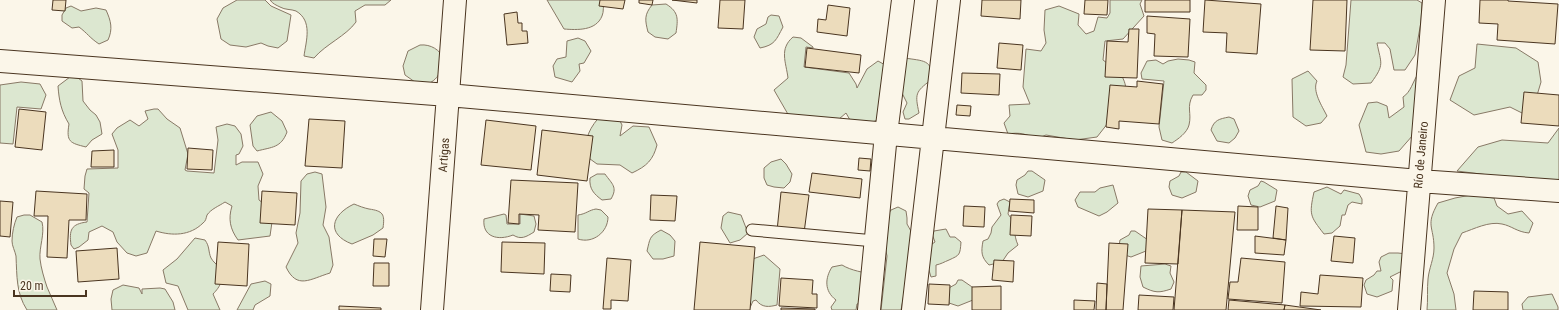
<svg xmlns="http://www.w3.org/2000/svg" width="1559" height="310" font-family="'Roboto Condensed',sans-serif">
<style>
.green{fill:#dce7d0;stroke:#887966}
.building{fill:#ecdcbc;stroke:#4a3520}
.lines{fill:none;stroke-linecap:round;stroke-linejoin:round}
.service-casing{stroke:#4a3520;stroke-width:13}
.minor-casing{stroke:#4a3520;stroke-width:24}
.service{stroke:#fbf6e9;stroke-width:11}
.minor{stroke:#fbf6e9;stroke-width:22}
.labels{text-anchor:middle;dominant-baseline:central;stroke-width:3;stroke-linejoin:round;paint-order:stroke}
.street-label{font-size:12px;fill:#4a3520;stroke:#fbf6e9}
</style>
<rect width="100%" height="100%" fill="#fbf6e9"/>
<path class="green" d="M237,0H265L271,6L291,15L287,41L278,48L268,46L261,43L246,47L230,45L221,39L217,19L223,8Z
M270,0H391L385,5H365L355,11L356,22C346,36 326,44 314,58L304,56C306,41 313,21 296,11C291,9 285,10 280,7C276,5 273,4 270,0Z
M547,0H604C603,5 604,12 602,16C596,31 577,30 564,29Z
M1110,0H1142L1140,4L1144,16L1123,39L1105,41L1103,60C1123,75 1126,76 1127,102L1119,109L1097,137L1075,140L1046,135L1036,139C1027,134 1019,132 1008,134L1004,123L1010,116L1009,105L1030,104L1023,87L1026,49L1041,51L1046,43L1044,30L1045,10L1059,6L1079,14L1078,25L1086,34L1094,31L1098,17L1107,18L1110,13Z
M1351,0H1417L1422,3L1421,22L1415,55L1405,70H1394L1390,49L1385,43H1377C1381,64 1385,64 1371,83L1353,84L1343,77L1346,65Z
M666,4C679,12 678,19 676,33L668,39L655,37L648,32C645,20 644,15 652,5Z
M71,6L81,11L96,8L106,10C111,21 113,29 108,40L99,44C90,38 87,33 79,27L72,28L62,21V15L66,8Z
M771,15L779,16L783,27C776,40 775,45 760,48L754,37L757,29L766,24L768,17Z
M793,37L801,38L813,47V48L806,47L804,67L849,73L856,84L857,88L867,69L878,61L887,66L879,120L860,125L850,120L846,113L839,119L789,116L774,90L788,78C786,62 779,49 793,37Z
M578,38L585,41L591,51L584,63L579,64L580,71L572,82L555,77L553,66L557,59L566,57L567,41Z
M1477,44L1516,48L1538,62L1541,82L1535,102L1522,113L1510,107L1474,115L1450,100L1459,76L1475,68Z
M420,45C431,44 440,50 444,59C439,76 439,79 422,87L405,75L403,66L408,51Z
M905,58C922,61 934,59 931,80C915,92 915,94 919,113L909,119H905L903,112L907,103L902,93Z
M1178,59L1189,60L1195,62L1194,73L1206,85V90L1202,95H1193C1186,107 1192,113 1189,125C1187,133 1178,139 1172,143L1162,140L1159,127L1164,81L1142,79L1141,73L1147,61L1156,60L1163,64L1168,61Z
M1308,71L1317,81C1312,91 1322,106 1327,116L1321,123L1306,126L1293,117L1292,79Z
M1418,74L1420,127L1399,151L1381,154L1366,152L1359,125L1368,103L1377,102L1387,106L1389,118L1404,107L1403,97C1411,92 1413,81 1418,74Z
M70,77L78,78L82,81L83,101L90,110L96,115L100,122L102,134L92,140L86,147C70,143 66,142 69,124C61,111 59,100 58,86Z
M21,82L40,84L46,95L41,109L17,107L13,144L0,143V85Z
M154,109H158L167,119L180,128L188,154L185,170L187,171L214,173L218,140L216,127L227,124L235,126L241,134L243,146L239,154L236,155V165L242,162H258L263,174L258,186L259,200L267,206L273,215L270,236L238,240C230,229 228,219 232,206L225,202C219,206 211,209 207,215C206,218 206,221 203,223C190,236 172,236 156,231L147,253L136,256L127,253L117,242L113,232L102,226L89,232L88,240L79,247L74,249L71,245C69,230 71,224 87,222L89,193L84,189L85,176L87,169L118,168V150L112,134L117,128L130,120L139,126L148,119L145,111Z
M271,112L282,121L287,132C281,148 272,147 257,151L253,146L250,125L257,116Z
M602,114L619,119L622,125L620,136L633,126L649,127L657,145C653,160 647,166 632,173L620,165L597,164L586,156C584,138 590,127 602,114Z
M1229,117L1234,119L1239,131L1235,138L1229,143L1217,141L1211,130C1214,120 1219,119 1229,117Z
M1559,128V184L1457,171L1478,147L1502,140L1548,143Z
M781,159L786,164L792,174L790,182L784,188L774,187L767,185L764,178V168L771,162Z
M1028,171H1032L1045,180L1043,191L1028,197L1018,194L1016,185L1017,180L1025,175Z
M315,172L322,174L326,207L323,225L329,237L333,265L330,273C310,279 297,290 286,267L298,243L296,233L300,213L301,181L307,174Z
M1181,172H1186L1198,181L1196,192L1182,198L1172,195L1169,187L1170,181L1179,176Z
M597,174H605C612,184 618,187 611,199L602,200C594,194 589,189 590,178Z
M1261,181L1264,182L1277,190L1275,201L1260,207L1251,205L1248,196L1250,190L1258,186Z
M1113,185L1118,203L1107,212L1099,216L1078,207L1075,200L1080,192H1095L1100,188Z
M1327,187L1341,194L1344,190L1359,194L1362,199V204L1352,202L1348,205L1345,215H1342L1340,226L1332,233L1324,234C1310,216 1309,215 1314,192Z
M1471,195L1494,198L1497,206L1508,214L1522,211L1533,223L1529,233C1517,232 1512,226 1502,224C1489,221 1474,229 1462,233L1454,249L1447,273L1454,294L1456,310H1427C1428,300 1427,289 1428,279C1429,268 1434,259 1434,248C1434,226 1425,226 1438,203L1455,198Z
M1004,199L1010,202L1008,214C1016,223 1013,235 1018,245L1008,253L1002,262L989,265C981,257 981,252 983,241L988,239L991,233L992,227L1001,215L997,204L999,201Z
M354,204C359,206 364,208 369,209C383,211 385,214 383,228L373,235L352,244C326,234 331,215 354,204Z
M898,207L906,211L907,218V224L912,233L906,284L901,310H881L887,256L883,237L885,219L891,210Z
M596,209L601,210L608,217C608,232 593,244 578,239V215C586,214 589,210 596,209Z
M728,212L741,215L748,233L740,240L730,243L721,228L723,216Z
M504,214L506,215L507,224H520V214L534,216L536,224L534,232C526,237 521,240 513,235C498,241 482,237 484,219Z
M24,215H30L42,222C45,234 39,247 40,259C41,268 44,278 47,287C50,295 54,302 57,310H27C16,293 17,276 16,256C15,251 12,246 12,241C12,233 14,224 17,217Z
M946,229L950,237H955L961,242C960,255 960,255 949,260C944,262 941,264 936,265V276L931,277L923,250L935,242L932,234L934,231Z
M661,230L670,235L675,241L674,256L663,259H653L647,251C650,239 649,236 661,230Z
M1131,231H1135L1148,240L1146,251L1131,257L1122,254L1119,246L1120,240L1129,235Z
M195,238L205,240C210,247 208,251 211,258C213,262 217,264 219,268C226,277 220,287 213,294L220,310H188L178,286L166,283L163,270L177,259Z
M1389,253H1398L1407,254L1408,268L1390,277L1393,280L1392,291L1377,297L1367,294L1364,285L1366,280L1374,275L1377,271H1381L1379,262L1381,257Z
M764,255L780,269L777,305C769,307 762,308 756,300L753,301L749,310L747,261Z
M1165,264L1171,266L1170,273L1174,282L1171,289C1159,293 1155,293 1143,287L1140,277L1141,266Z
M842,265C852,271 863,272 874,275L868,301L857,304L856,310H832L831,307L836,300C824,291 825,278 832,267Z
M958,280H962L975,289L973,300L958,306L949,303L947,289L956,284Z
M265,281L271,284L270,296L255,305L253,310H237L251,284Z
M123,285L139,288L142,294V289L160,288L165,289L173,302L175,310H112L111,299L113,290Z
M1552,294L1558,307V310H1523L1522,304L1528,297Z"/>
<path class="building" d="M53,0H66L65,11L52,10Z
M600,0H625L623,9L599,6Z
M639,0H653L652,5L639,3Z
M672,0H697V3Z
M720,0H745L743,29L718,28Z
M982,0H1021L1020,19L981,16Z
M1085,0H1108L1107,15L1084,14Z
M1145,0H1190V12H1145Z
M1205,0L1261,4L1257,54L1226,52L1227,33L1203,32Z
M1313,0H1347L1345,51L1310,50Z
M1480,0H1508V1L1558,4L1555,44L1497,40L1498,24L1479,23Z
M828,5L850,8L847,36L817,32L818,19L826,20Z
M517,12L518,23H522V31H527L528,43L507,45L504,14Z
M1147,16L1190,19L1188,57L1154,56L1155,34L1147,33Z
M1129,29H1139L1137,78L1105,77L1107,41L1128,42Z
M999,43L1023,45L1021,70L997,68Z
M807,48L861,55L859,73L805,67Z
M962,73L1000,74L999,95L961,93Z
M1137,81L1163,84L1159,124L1119,121V129L1106,127L1110,85L1137,87Z
M1524,92L1559,95V126L1521,123Z
M957,105L971,106L970,116L956,115Z
M19,109L46,112L42,150L15,147Z
M309,119L345,121L342,168L305,166Z
M486,120L536,126L531,170L481,165Z
M542,130L593,136L587,181L537,175Z
M188,148L213,150L212,170L187,169Z
M114,150V167H91L92,151Z
M859,158L871,159L870,171L858,170Z
M812,173L862,179L860,198L809,192Z
M511,180L578,183L575,232L538,230L539,215L519,214V224L508,223Z
M36,191L87,194L86,220H69L67,258L47,257L48,216H34Z
M262,191L297,193L295,225L260,223Z
M781,192L809,195L804,233L777,231Z
M651,195L677,196L675,221L650,220Z
M1010,199L1034,200V213L1009,211Z
M0,201L13,202L10,237L0,236Z
M964,206L985,207L984,227L963,226Z
M1238,206L1258,207V230H1237Z
M1276,206L1288,208L1286,240L1273,238Z
M1148,209L1182,210L1178,264L1145,263Z
M1182,210L1235,212L1226,310H1174Z
M1011,215L1032,216L1031,236L1010,235Z
M1255,236L1286,240L1284,255L1255,253Z
M1334,236L1355,238L1353,263L1331,261Z
M374,239H387L385,257L373,256Z
M218,242L249,244L247,286L215,284Z
M502,242L545,243L544,274L501,272Z
M700,242L755,247L750,310H694Z
M1109,243L1128,244L1123,310H1106Z
M117,248L119,279L78,282L76,251Z
M607,258L631,260L628,301L611,300V309H603Z
M1241,258L1285,262L1282,303L1228,299L1230,282H1238Z
M994,260L1014,261L1013,282L992,280Z
M374,263H389V286H373Z
M551,274L571,275L570,292L550,291Z
M1320,275L1363,278L1361,307L1300,306L1301,292L1318,294Z
M781,278L813,280L812,294H817V308L779,306Z
M1097,283L1107,284L1106,310H1096Z
M929,284L950,285L949,305L928,304Z
M1001,286V310H972V287Z
M1474,291L1508,292V310H1473Z
M1139,295L1174,297L1173,310H1138Z
M1074,300L1095,301L1094,310H1074Z
M1229,300L1285,305L1284,310H1228Z
M1285,305L1321,310H1284Z
M339,306L381,308V310H339Z
M781,308L815,309V310H781Z"/>
<g class="lines">
<defs>
<path id="service" d="M752,230L875,241"/>
<path id="minor" d="M0,61L448,95L1419,181L1559,191
M432,310L455,0
M869,310L886,134L903,0
M913,310L949,0
M1409,310L1434,0"/>
</defs>
<use href="#service" class="service-casing"/>
<use href="#minor" class="minor-casing"/>
<use href="#service" class="service"/>
<use href="#minor" class="minor"/>
</g>
<g class="labels">
<g class="street-label">
<text transform="translate(444 155) rotate(-86)">Artigas</text>
<text transform="translate(1421 155) rotate(-85)">Río de Janeiro</text>
</g>
</g>
<path d="M14 290v6h72v-6" fill="none" stroke="#4a3520" stroke-width="2"/>
<text x="20" y="290" font-size="12" fill="#4a3520" stroke="#fbf6e9" stroke-width="3" paint-order="stroke">20 m</text>
</svg>
